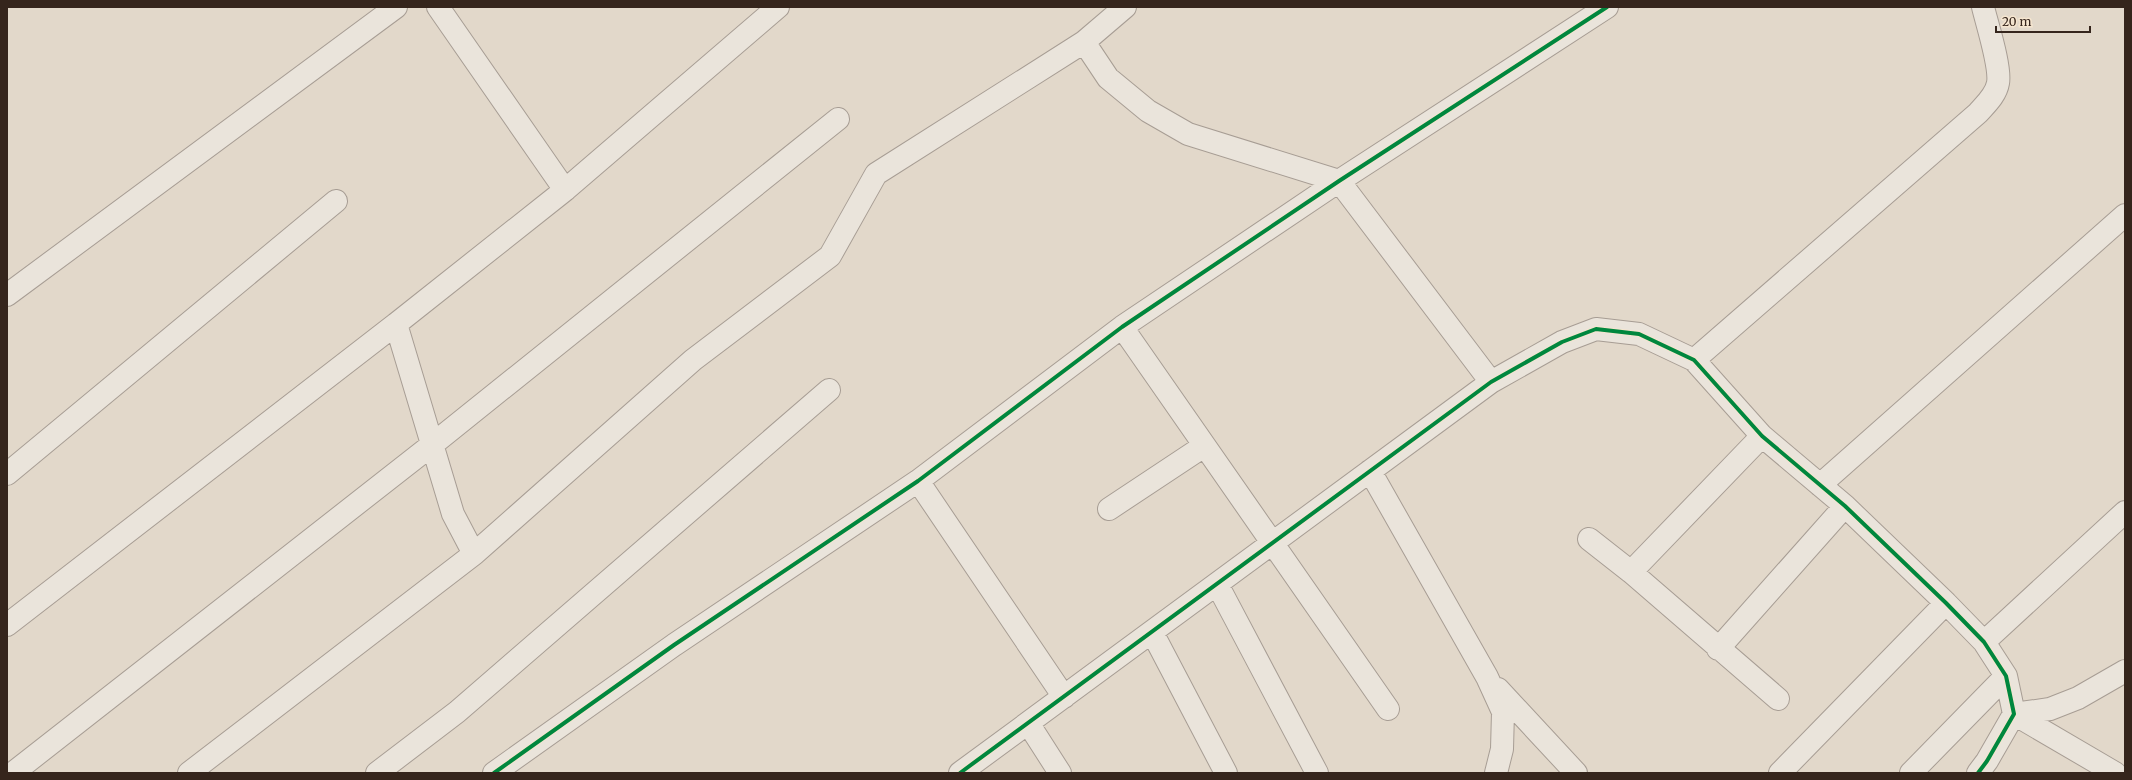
<svg xmlns="http://www.w3.org/2000/svg" width="2132" height="780" font-family="Merriweather,serif">
<style>
.lines{fill:none;stroke-linecap:round;stroke-linejoin:round}
.minor-casing{stroke:#a79d94;stroke-width:24}
.minor{stroke:#eae4db;stroke-width:22}
.cycleway-casing{stroke:#f5e5cf;stroke-width:6}
.cycleway{stroke:#00873e;stroke-width:4}
</style>
<rect width="100%" height="100%" fill="#e2d8ca"/>
<g class="lines">
<defs>
<path id="minor" d="M438,7L565,190
M1084,42L1108,78L1148,111L1188,134L1339,181L1491,382
M7,295L396,7
M1122,327L1388,709
M1694,360L1978,113C1986,104 1996,95 1998,83C2001,67 1987,24 1983,7
M1370,471L1487,677L1503,712L1502,749L1496,773
M7,474L336,201
M918,481L1064,697
M1820,485L2125,215
M1109,509L1204,446
M1589,539L1631,572L1778,699
M474,554L453,514L396,324L565,190L778,7
M1631,572L1762,436
M1217,584L1317,773
M7,625L396,324
M1152,632L1226,773
M1984,642L2125,512
M1718,649L1845,506
M1498,689L1576,773
M2014,714L2050,709L2078,698L2125,671
M2014,714L2115,773
M1028,723L1060,773
M13,773L433,444L838,119
M189,773L474,554L693,360L830,256L876,174L1084,42L1125,7
M377,773L457,712L829,390
M494,773L674,645L918,481L1122,327L1339,181L1607,7
M960,773L1491,382L1562,342L1596,329L1639,334L1694,360L1762,436L1845,506L1946,603L1984,642L2006,676L2014,714L1987,761L1978,773
M1780,773L1946,603
M1911,773L2006,676"/>
</defs>
<use href="#minor" class="minor-casing"/>
<use href="#minor" class="minor"/>
<defs>
<path id="cycleway" d="M494,773L674,645L918,481L1122,327L1339,181L1607,7
M960,773L1491,382L1562,342L1596,329L1639,334L1694,360L1762,436L1845,506L1946,603L1984,642L2006,676L2014,714L1987,761L1978,773"/>
</defs>
<use href="#cycleway" class="cycleway-casing"/>
<use href="#cycleway" class="cycleway"/>
</g>
<rect width="2132" height="780" fill="none" stroke="#35251c" stroke-width="16"/>
<path d="M1996 26v6h94v-6" fill="none" stroke="#35251c" stroke-width="2"/>
<text x="2002" y="26" font-size="12" fill="#35251c" stroke="#f5e5cf" stroke-width="3" paint-order="stroke">20 m</text>
</svg>
